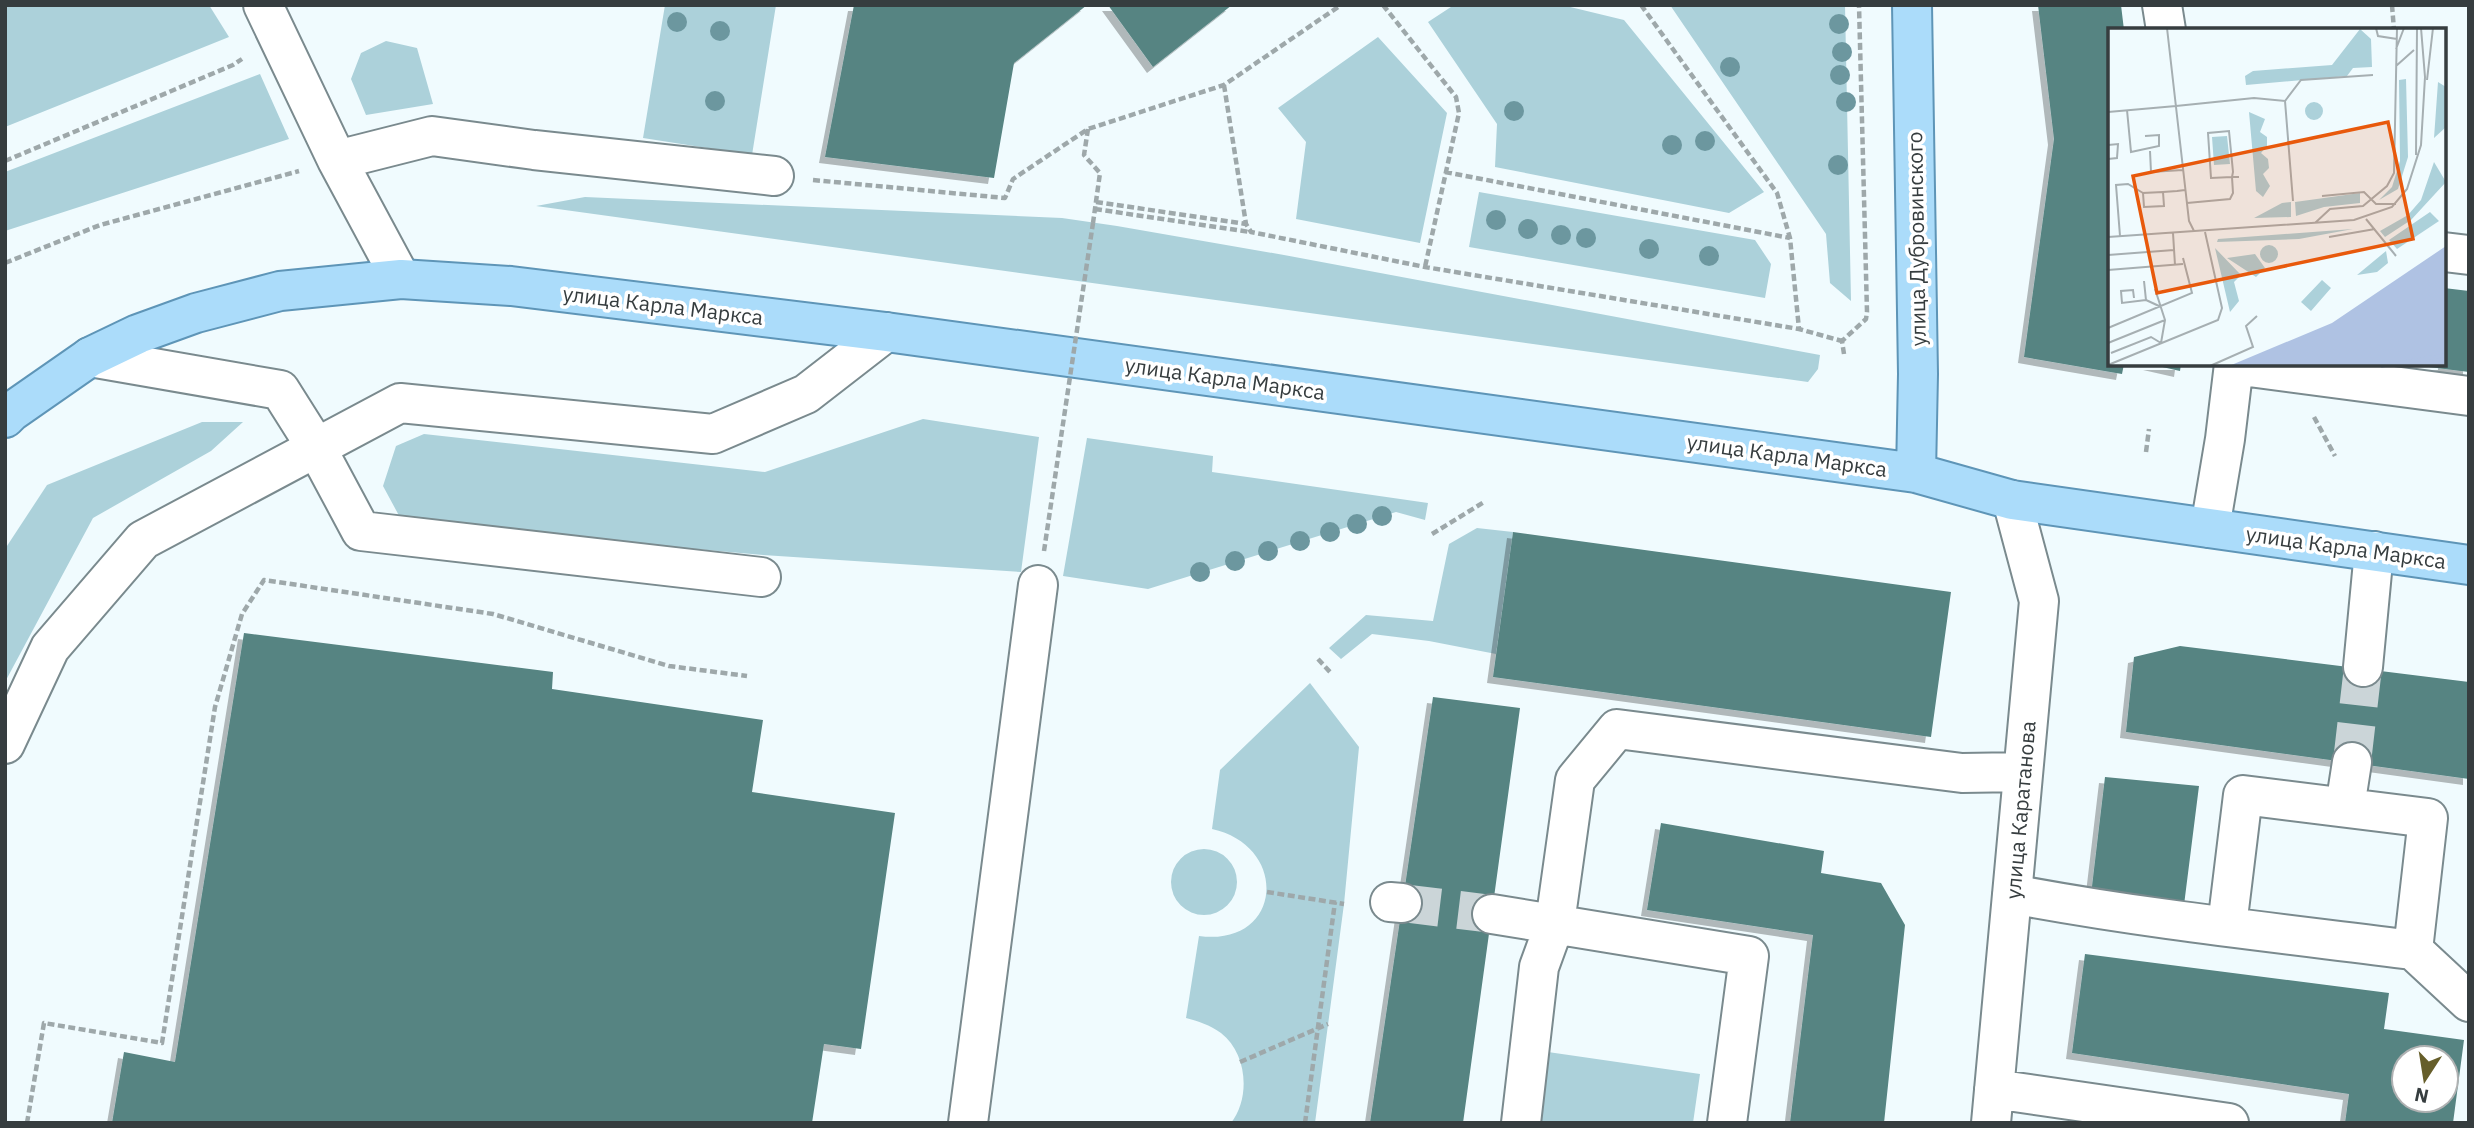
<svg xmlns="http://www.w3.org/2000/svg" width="2474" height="1128" font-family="'IBM Plex Sans',sans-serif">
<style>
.green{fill:#acd1da}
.building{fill:#568482;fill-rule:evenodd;filter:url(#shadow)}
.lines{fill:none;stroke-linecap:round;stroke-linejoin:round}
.minor-tunnel{stroke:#cbd5d8;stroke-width:38;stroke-dasharray:38 19;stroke-linecap:butt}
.minor-casing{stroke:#7a8a8e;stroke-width:42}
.major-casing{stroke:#5e95b7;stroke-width:42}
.path{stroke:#9ea8aa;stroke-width:4.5;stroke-dasharray:7 3.5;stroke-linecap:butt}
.minor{stroke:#fff;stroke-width:38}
.major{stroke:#abdcfa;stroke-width:38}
.path-bridge{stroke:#9ea8aa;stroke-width:4.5;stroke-dasharray:7 3.5;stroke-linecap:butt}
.tree{fill:#6c979f}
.labels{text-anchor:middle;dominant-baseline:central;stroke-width:7;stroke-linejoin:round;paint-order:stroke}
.street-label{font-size:21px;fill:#363d3f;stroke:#fff}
.inset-river{fill:none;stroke:#afc2e3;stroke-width:3.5}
.inset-road{fill:none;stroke:#a6afb2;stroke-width:2}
.view{fill:#e8590c;fill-opacity:0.15;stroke:#e8590c;stroke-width:3.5}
.inset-edge{fill:none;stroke:#363d3f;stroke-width:3.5}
</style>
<defs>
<filter id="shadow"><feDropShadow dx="-6" dy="6" stdDeviation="0" flood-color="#0004"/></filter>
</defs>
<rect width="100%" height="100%" fill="#f0fbfe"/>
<path class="green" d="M5,5H209L229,37L5,127Z
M665,5H776L752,155L643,138Z
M1454,5H1562L1624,20L1764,192L1729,213L1495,167L1497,124L1428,22Z
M1670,5H1845L1851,301L1830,283L1826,234Z
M1378,37L1447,113L1420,243L1296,219L1306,142L1278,108Z
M386,41L417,48L433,104L366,115L351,79L361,53Z
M260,74L289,139L5,231V172Z
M1479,192L1755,240L1771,264L1765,298L1469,247Z
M585,197L1062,218L1117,226L1284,255L1820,355L1818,369L1808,382L536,206Z
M923,419L1039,437L1021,572L763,555L403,523L383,486L396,446L424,434L765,472Z
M202,422H243L211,451L93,518L5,682V549L47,485Z
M1087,438L1213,456L1212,472L1428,503L1425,520L1396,512L1148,589L1063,576Z
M1477,528L1513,532L1496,654L1429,641L1372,634L1341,659L1329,648L1366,615L1433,621L1449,544Z
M1310,683L1359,747L1344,904L1315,1123H1231C1251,1097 1247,1053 1221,1033C1210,1025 1198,1021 1186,1018L1199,936C1283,947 1290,846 1212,829L1220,770Z
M1171 882a33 33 0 1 1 66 0a33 33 0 1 1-66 0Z
M1548,1052L1700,1074L1693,1123H1540Z"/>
<path class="building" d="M854,5H1087L1014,63L994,178L825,157Z
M1108,5H1232L1153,67Z
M2038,5H2121L2124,30H2110V364H2124L2122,374L2024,357L2054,139Z
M2444,288L2469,291V372L2421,366L2444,364Z
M2149,364H2181L2180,371Z
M1513,532L1951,592L1931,737L1493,677Z
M244,633L553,672L552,689L763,720L752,792L895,813L861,1049L824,1044L812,1123H112L124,1052L175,1062Z
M2180,646L2469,682V779L2126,732L2134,657Z
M1433,697L1520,708L1463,1123H1370Z
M2105,777L2199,786L2184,905L2091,895Z
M1661,823L1824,851L1821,873L1881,883L1905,925L1884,1123H1790L1813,935L1647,910Z
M2085,954L2389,993L2384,1029L2464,1040L2453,1123H2345L2349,1094L2072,1053ZM2404,1058H2446V1100H2404Z"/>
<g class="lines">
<path class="minor-tunnel" d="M2352,762L2363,667
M1402,903L1492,914"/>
<defs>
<path id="minor" d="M263,5L337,160L401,279
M2162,5L2166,30
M337,160L432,136L534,150L774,176
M2444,252L2469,255
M90,357L280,390L316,447L361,531L761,577
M2234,365L2469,396
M2210,528L2225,439L2234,364
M2363,667L2374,551
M5,744L50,648L143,540L400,403L713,434L806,394L886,332
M2345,807L2352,762
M2012,894C2144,919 2279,933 2413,950L2428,818L2243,795L2227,926
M1390,902L1402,903
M1492,914L1749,956L1727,1123
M2413,950L2469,1002
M1994,1089L2229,1123
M968,1123L1038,585
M1521,1123L1539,967L1555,923L1575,780L1617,729L1962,773L2023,772
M1991,1123L2039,601L2012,500"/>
<path id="major" d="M1912,5L1918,374L1916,473
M5,418L11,412L90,357L138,334L196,313L280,291L401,279L511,286L886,332L1916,473L2012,500L2469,565"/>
</defs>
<use href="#minor" class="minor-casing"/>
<use href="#major" class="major-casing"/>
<path class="path" d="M1383,5L1456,97L1459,113L1425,267
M1641,5L1777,193L1790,238L1799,329L1842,341
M2392,5L2394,30
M1224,85L1246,224L1251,232L1425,267L1799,329
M1088,129L1084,155L1100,173L1093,223
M5,161L233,65L242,59
M1445,172L1790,238
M813,180L1005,198L1013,179L1088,129L1224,85L1341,5
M1096,202L1246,224
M1095,209L1250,232
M5,263L100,225L299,171
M1844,354L1842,341L1866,319L1867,312L1859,5
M2314,417L2335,456
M2146,452L2149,429
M1432,534L1484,502
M1318,659L1330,672
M1267,892L1344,904
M1240,1062L1328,1024
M27,1123L44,1023L162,1043L215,707L242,614L264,580L493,614L669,666L747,676
M1305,1123L1335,902"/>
<use href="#minor" class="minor"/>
<use href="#major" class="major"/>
<path class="path-bridge" d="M1044,551L1093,223"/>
</g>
<g class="tree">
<circle cx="677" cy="22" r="10"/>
<circle cx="1839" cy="24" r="10"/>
<circle cx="720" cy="31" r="10"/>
<circle cx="1842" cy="52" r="10"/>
<circle cx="1730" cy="67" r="10"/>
<circle cx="1840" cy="75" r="10"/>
<circle cx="715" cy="101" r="10"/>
<circle cx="1846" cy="102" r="10"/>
<circle cx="1514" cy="111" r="10"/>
<circle cx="1705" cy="141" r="10"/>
<circle cx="1672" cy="145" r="10"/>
<circle cx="1838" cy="165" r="10"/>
<circle cx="1496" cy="220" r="10"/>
<circle cx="1528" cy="229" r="10"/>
<circle cx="1561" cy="235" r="10"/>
<circle cx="1586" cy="238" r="10"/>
<circle cx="1649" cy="249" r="10"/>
<circle cx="1709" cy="256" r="10"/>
<circle cx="1382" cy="516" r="10"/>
<circle cx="1357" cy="524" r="10"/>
<circle cx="1330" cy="532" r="10"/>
<circle cx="1300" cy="541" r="10"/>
<circle cx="1268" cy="551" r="10"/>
<circle cx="1235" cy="561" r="10"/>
<circle cx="1200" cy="572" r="10"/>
</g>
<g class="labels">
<g class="street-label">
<text transform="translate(1916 239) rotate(-91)">улица Дубровинского</text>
<text transform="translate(663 305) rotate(7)">улица Карла Маркса</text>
<text transform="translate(1225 378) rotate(8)">улица Карла Маркса</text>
<text transform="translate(1787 455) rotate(8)">улица Карла Маркса</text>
<text transform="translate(2346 547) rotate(8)">улица Карла Маркса</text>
<text transform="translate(2020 810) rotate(-85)">улица Каратанова</text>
</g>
</g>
<g transform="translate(2108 28)">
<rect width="338" height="338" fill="#f0fbfe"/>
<path d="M252,1L263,11L264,39L245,40L239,48L138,57L137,48L145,43L224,37ZM298,51L300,129L290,161L271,172L284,159L292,133L291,52ZM330,54L338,59V99L326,110ZM197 83a9 9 0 1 1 18 0a9 9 0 1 1-18 0ZM141,84L157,91L152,104L159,109V118L153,125L160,131L161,140L155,146L162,158L155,169L148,163ZM119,108L122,136L106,137L104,109ZM326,134L338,154L303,192L277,209L272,203L300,187L313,172ZM252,165V175L216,179L188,188L187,174ZM183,174V189L146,190L174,175ZM322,184L331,193L289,221L281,212ZM245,201L191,211L109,214L110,211ZM152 226a9 9 0 1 1 18 0a9 9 0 1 1-18 0ZM107,220L133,247L126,254L131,273L122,284ZM278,223L280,235L269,244L249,247ZM147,226L157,240L148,249L119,230ZM214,252L223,260L203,283L193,274Z" fill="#acd1da"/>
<path d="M338,218V338H121L224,295Z" fill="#afc2e3"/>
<path class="inset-river" d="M273,338L338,327"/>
<path class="inset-road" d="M59,0L81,193L86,203M268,0L270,8L289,11M288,21L296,0M288,38L306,22M319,52L325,0M177,73L185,173M68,78L146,70L177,73L193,52L265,47M19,82L23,124L51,118V107L37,108M0,84L68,78M0,117L10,116L9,130L0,131M42,123L43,144L75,142M308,127L309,0M55,164L56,178L36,179L35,165L55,164L69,163L77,162M214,168L256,164L268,176H288M79,175L122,171L125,165L124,149L125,144L121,103L100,105L103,150L124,149H131M258,191L288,228M207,195L222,181L255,178L279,158L286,145L289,0M65,205L67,237M12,208L8,157L20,156L35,165M0,209L246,192L284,179L299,161L313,117L317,49L313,0M221,209L267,201M0,227L66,222M0,242L75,236M36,253L38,272L51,278M26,270L25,262L13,263L14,275L38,272M0,300L84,265L75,230M0,315L57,292M3,325L43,309L53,315L57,292L47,261M0,337L110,292L114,280L97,204M102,338L145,319L138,298L149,288"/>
<path class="view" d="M280,94L305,211L49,265L25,148Z"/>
<rect width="338" height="338" class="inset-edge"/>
</g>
<rect width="2474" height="1128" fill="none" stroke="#363d3f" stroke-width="14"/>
<g transform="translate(2425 1079) rotate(192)"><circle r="33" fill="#ffffff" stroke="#afb1b2" stroke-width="2"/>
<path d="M0-5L12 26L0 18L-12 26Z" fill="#665e2a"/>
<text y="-10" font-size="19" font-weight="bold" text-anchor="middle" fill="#363d3f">N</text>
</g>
</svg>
